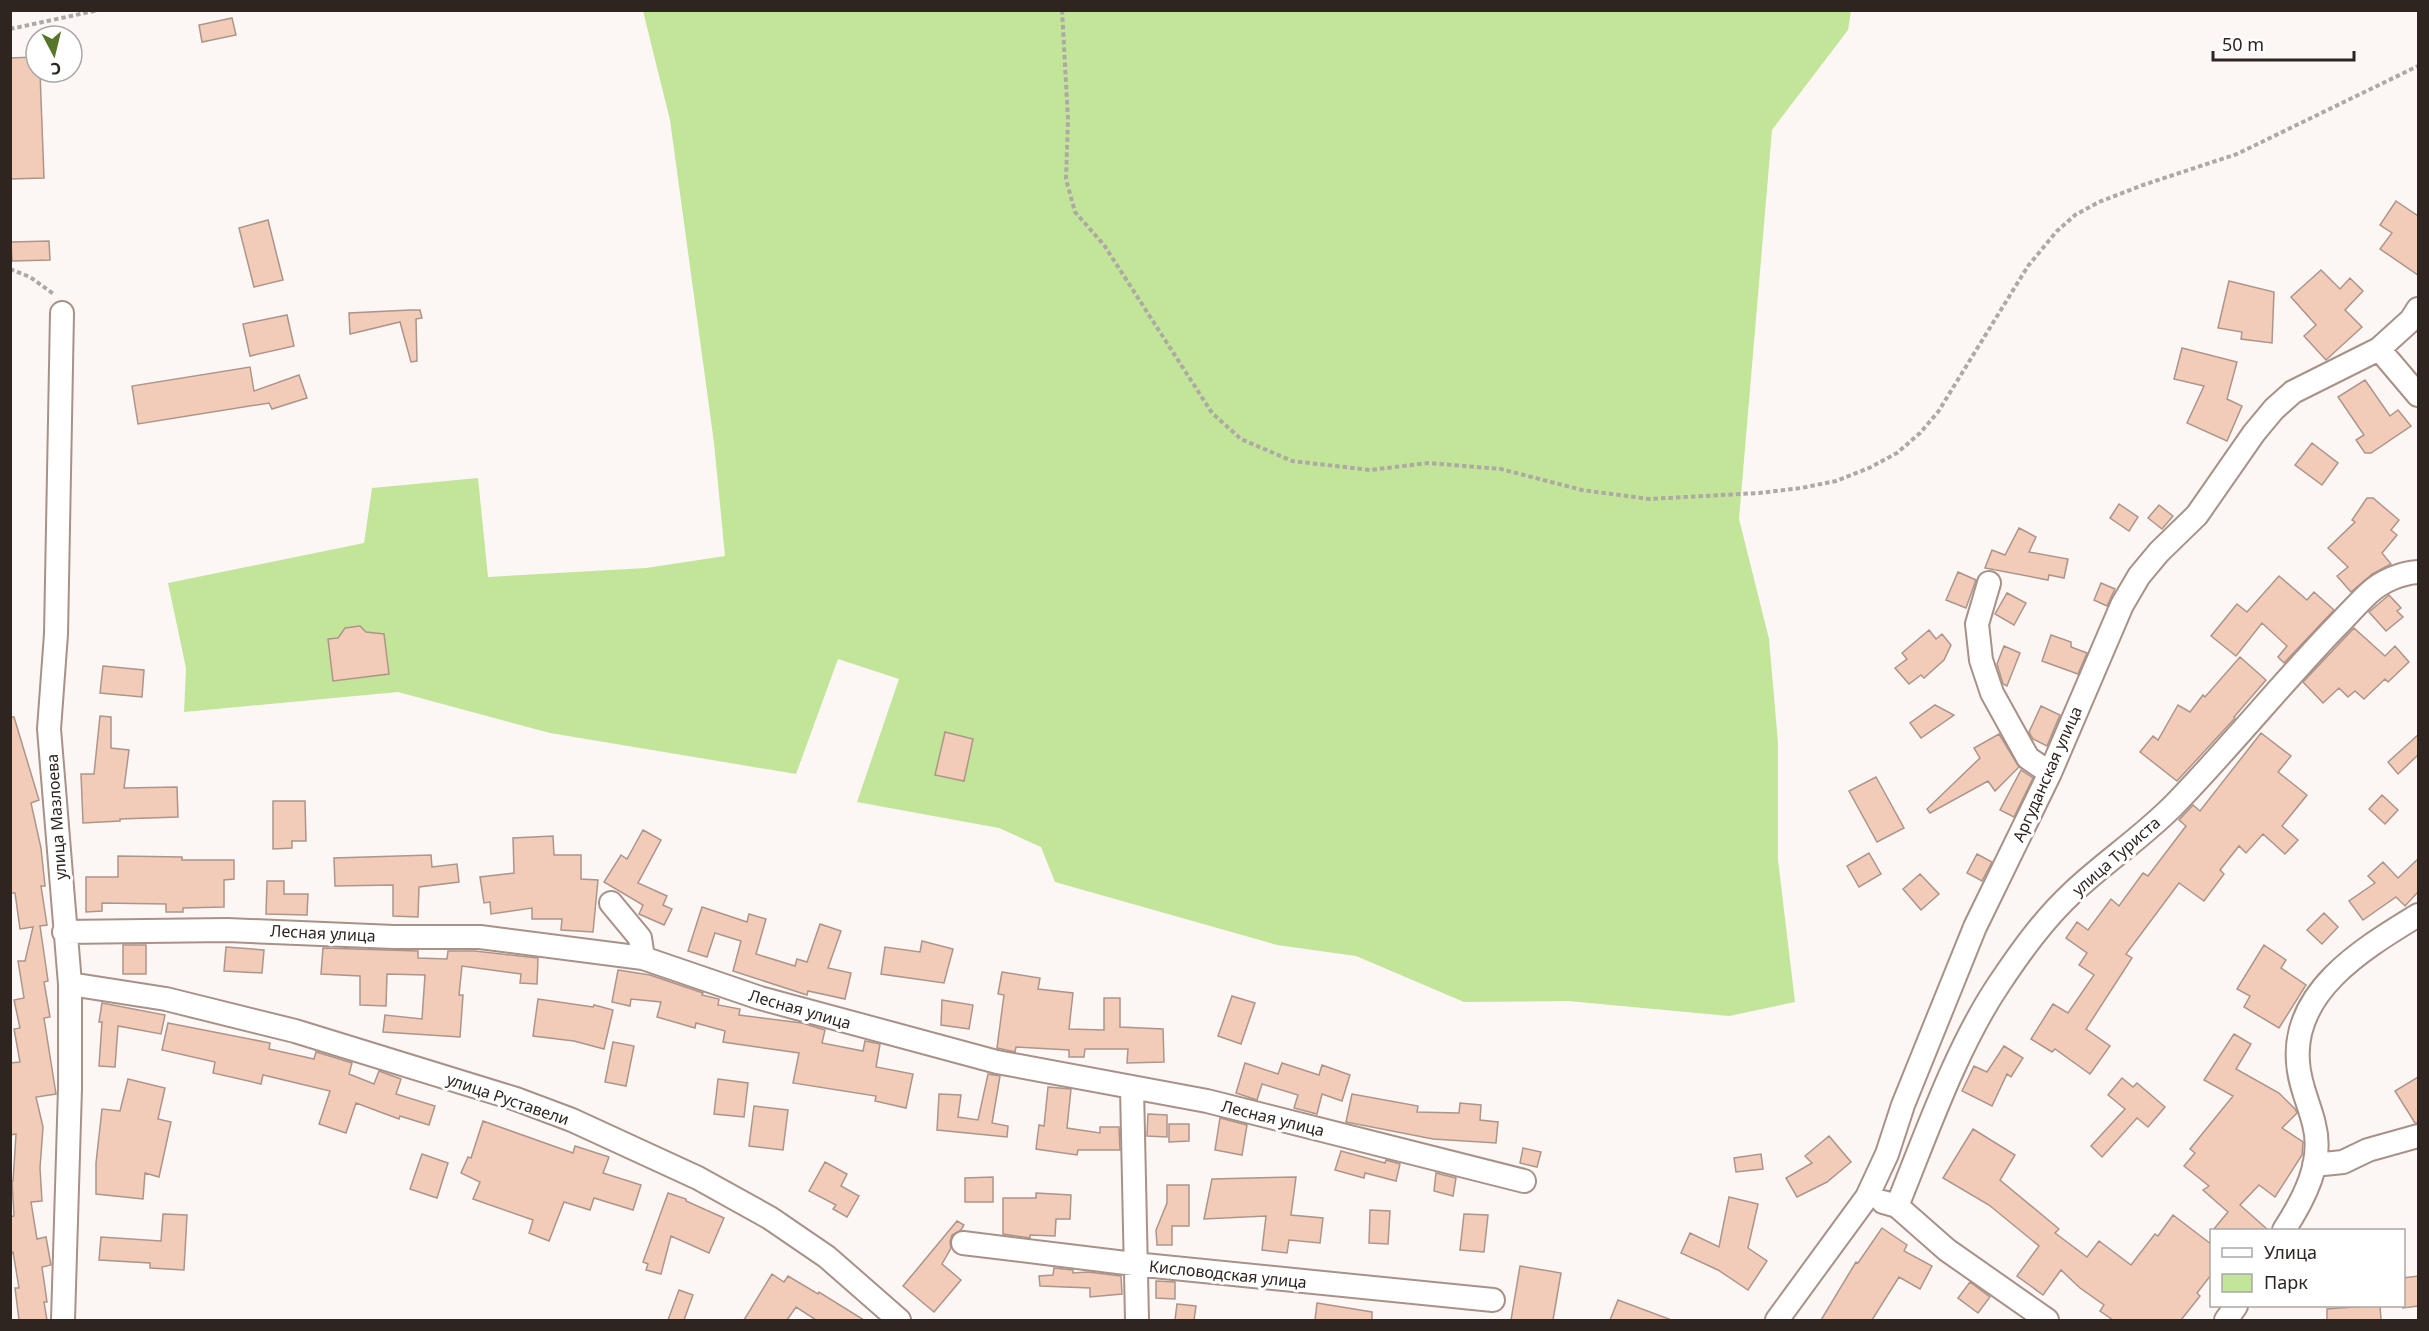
<svg xmlns="http://www.w3.org/2000/svg" width="2429" height="1331" font-family="'Noto Sans',sans-serif">
<style>
.green{fill:#c2e59a}
.building{fill:#f2cbb9;stroke:#ad958a;stroke-width:1.5}
.lines{fill:none;stroke-linecap:round;stroke-linejoin:round}
.minor-casing{stroke:#a99187;stroke-width:26}
.path{stroke:#afa9a6;stroke-width:4;stroke-dasharray:4.5 3;stroke-linecap:butt}
.minor{stroke:#fff;stroke-width:22}
.labels{text-anchor:middle;dominant-baseline:central;stroke-width:6;stroke-linejoin:round;paint-order:stroke}
.street-label{font-size:16px;fill:#2e2420;stroke:#fff}
</style>
<rect width="100%" height="100%" fill="#fcf7f5"/>
<path class="green" d="M643,11H1851L1848,30L1772,130L1739,519L1769,639L1778,743V860L1795,1002L1729,1016L1568,1001L1464,1002L1356,956L1277,945L1055,882L1041,847L999,828L857,802L899,679L838,659L796,774L550,733L398,692L184,712L186,668L168,583L364,543L372,488L478,478L488,577L646,568L725,556L714,443L670,120Z"/>
<path class="building" d="M232,18L236,35L202,42L199,25Z
M36,57V72H40L44,178L10,179V58Z
M2396,201L2418,216V275L2380,249L2392,233L2380,225Z
M268,220L283,280L254,287L239,228Z
M49,241L50,260L12,261L11,242Z
M2321,270L2340,289L2350,278L2363,291L2345,310L2362,327L2326,360L2304,336L2316,325L2291,297Z
M2229,281L2274,292L2272,343L2241,339L2242,332L2218,328Z
M410,310H420L422,318L416,319L417,361L411,362L400,322L350,334L349,313Z
M287,315L294,346L250,356L243,324Z
M2182,348L2237,362L2227,399L2242,406L2227,441L2187,423L2204,386L2174,379Z
M250,367L254,391L299,375L307,398L272,409L269,403L138,424L132,386Z
M2365,380L2390,416L2398,410L2411,426L2371,453H2365L2356,440L2364,435L2338,397Z
M2312,443L2338,463L2322,485L2295,465Z
M2367,498H2373L2399,520L2391,530L2397,535L2382,553L2391,564L2372,574L2351,592L2337,576L2348,567L2328,548L2355,522L2352,520Z
M2119,504L2138,517L2129,531L2110,518Z
M2159,505L2173,516L2162,529L2148,518Z
M2019,528L2036,537L2029,552L2068,559L2064,578L2049,575L2048,580L1985,568L1992,550L2005,555Z
M1958,572L1976,580L1966,608L1946,600Z
M2279,576L2307,600L2314,592L2334,610L2284,663L2278,657L2287,646L2262,623L2236,656L2211,636L2237,604L2247,612Z
M2101,583L2115,589L2107,606L2094,600Z
M2007,593L2026,603L2014,625L1995,614Z
M2389,595L2401,608L2397,611L2403,617L2386,631L2369,612Z
M360,626L366,632L384,634L389,674L333,681L328,639L338,638L345,628Z
M2354,628L2385,656L2395,646L2409,662L2388,682L2385,679L2364,699L2355,691L2348,697L2339,688L2323,703L2303,682Z
M1929,630L1936,639L1942,634L1951,645L1944,660L1924,678L1921,675L1909,684L1895,668L1907,659L1902,653Z
M2051,635L2071,642V647L2087,653L2078,674L2042,661Z
M2004,646L2020,653L2007,686L2003,684L1997,664Z
M2240,657L2266,680L2234,717L2235,718L2177,781L2140,752L2153,736L2158,740L2178,705L2190,712L2203,695L2205,697Z
M103,666L144,670L142,697L100,693Z
M1935,705L1954,715L1921,738L1910,723Z
M2041,706L2060,715L2047,746L2033,739L2029,732Z
M100,716L111,717V748L129,750L124,788L177,787L178,817L120,819V821L83,823L81,774H94Z
M10,717H14L39,800L31,803L41,848L45,886H41L47,925L40,926L48,981L44,982L50,1017L44,1018L56,1094L36,1097L43,1127L40,1168L42,1201L31,1202L37,1239L46,1237L51,1265L42,1267L47,1302H44L47,1320H19L15,1288H19L13,1252L10,1253V1217L14,1216L12,1181H13L16,1134L10,1135V1063L20,1062L14,1029L20,1028L14,1000L24,998L18,961H25L33,927L20,929L15,893H10Z
M945,732L973,739L964,781L935,775Z
M2261,733L2291,756L2278,772L2307,795L2282,826L2298,840L2285,854L2263,834L2246,853L2239,846L2220,870L2224,874L2204,901L2179,883L2126,954L2132,958L2086,1029L2110,1046L2090,1074L2055,1049L2052,1052L2031,1039L2053,1004L2068,1013L2094,975L2079,965L2087,953L2066,938L2077,922L2088,930L2111,899L2119,906L2143,873L2148,876L2186,826L2179,820L2193,805L2200,811Z
M1999,734L2019,767L1995,791L1988,781L1930,813L1927,809L1980,758L1974,748Z
M2418,735V755L2398,774L2388,762Z
M2021,770L2033,778L2014,817L2000,810Z
M1876,777L1904,828L1877,842L1849,791Z
M2382,795L2398,810L2385,824L2369,809Z
M273,801H305L306,841H292V848L273,849Z
M643,830L661,840L638,883L667,896L663,905L672,909L664,925L639,914L643,905L604,882L621,855L627,859Z
M553,836L554,855H581V879L598,880L593,932L561,930L562,919H532V908L491,914L490,902L484,903L480,877L514,873L513,838Z
M1869,853L1881,874L1859,887L1847,866Z
M1977,854L1992,862L1982,881L1967,873Z
M431,855L432,867L457,864L459,882L419,887L418,917L393,916V885L335,886L334,858Z
M118,856L182,857V860H234V879L224,880V907L183,908V912H166V904L102,903V911L86,912V877H118Z
M2418,859V892L2405,906L2396,897L2363,920L2349,901L2375,883L2368,876L2383,862L2398,878Z
M1920,874L1939,894L1921,910L1903,889Z
M267,881H284V894H308L307,915L266,914Z
M702,907L747,922L749,914L766,919L756,954L795,966L797,959L807,962L820,924L841,931L828,968L851,973L845,999L808,991L807,995L733,971L741,941L715,933L707,957L688,951Z
M2324,913L2338,927L2322,944L2307,930Z
M922,941L953,949L944,983L881,974L885,947L920,952Z
M123,945H146V974H123Z
M2264,945L2286,960L2281,968L2306,985L2279,1028L2244,1007L2250,996L2237,989Z
M226,947L264,950L262,973L224,971Z
M323,948L418,951V958L447,959L448,951H475L538,958L537,984L520,983L521,974L462,966L459,995H463L460,1037L383,1032L385,1015L422,1019L425,975L387,974L386,1006L360,1005V976L321,974Z
M618,970L650,975L703,993L702,995L719,999L718,1005L740,1009L739,1015L802,1023L825,1030L822,1043L863,1051L865,1041L880,1044L876,1067L913,1074L906,1108L875,1101L876,1096L793,1083L799,1053L723,1042L725,1031L696,1023L695,1028L657,1017L661,1002L631,999L630,1006L612,1002Z
M1002,972L1040,978L1038,989L1073,993L1069,1029L1104,1030V998H1120V1027L1163,1029L1164,1062L1127,1063L1128,1049H1085L1084,1057H1069V1050L1016,1047L1015,1052L997,1048L1004,995L998,994Z
M1232,996L1255,1003L1241,1044L1218,1036Z
M538,999L593,1007L594,1005L613,1010L604,1049L574,1041L533,1036Z
M942,1000L973,1005L969,1029L941,1025Z
M102,1003L165,1015L161,1034L118,1026L115,1067L99,1066L102,1022H99Z
M168,1023L270,1043L269,1049L314,1059L316,1052L333,1057L352,1063L349,1074L374,1084L379,1071L401,1079L396,1094L435,1106L429,1125L400,1116L399,1119L356,1103L346,1133L319,1124L330,1091L263,1075L261,1084L213,1073L215,1062L162,1050Z
M2234,1034L2251,1044L2236,1069L2279,1093L2295,1109L2297,1113L2282,1128L2303,1142L2302,1155L2275,1197L2259,1185L2240,1205L2268,1230H2213L2228,1212L2203,1190L2209,1186L2184,1166L2195,1153L2190,1149L2233,1096L2204,1080Z
M613,1042L634,1046L626,1086L605,1082Z
M2004,1046L2023,1058L2011,1077L2007,1074L1992,1106L1962,1091L1974,1066L1987,1072Z
M1245,1063L1278,1074L1282,1063L1319,1075L1322,1065L1350,1075L1342,1101L1322,1094L1317,1114L1294,1108L1298,1095L1262,1084L1257,1100L1236,1093Z
M988,1074L1000,1076L992,1123L1008,1126L1007,1137L937,1130L939,1094L961,1095L958,1117L978,1120Z
M2418,1077V1123H2415L2395,1091Z
M2122,1078L2133,1087L2137,1083L2165,1107L2148,1127L2137,1118L2102,1157L2091,1146L2125,1109L2108,1095Z
M128,1079L165,1088L158,1119L171,1122L159,1177L145,1173L143,1199L96,1194V1163L102,1109L120,1111Z
M718,1079L748,1083L744,1117L714,1114Z
M1048,1087L1071,1089L1067,1128L1100,1133V1127H1119L1120,1150H1078L1077,1155L1036,1149L1039,1125L1044,1126Z
M1352,1094L1418,1106L1417,1112L1459,1113L1460,1103L1481,1105L1480,1120L1498,1122L1496,1143L1433,1139L1346,1122Z
M754,1106L788,1110L783,1150L749,1146Z
M1148,1114L1167,1115V1137L1147,1136Z
M1220,1118L1247,1125L1242,1155L1215,1150Z
M483,1121L573,1153L575,1146L609,1157L603,1173L641,1185L633,1210L594,1198L590,1210L564,1202L549,1241L529,1233L533,1220L473,1199L480,1182L461,1173L468,1157L471,1158Z
M1169,1124H1189V1141L1169,1142Z
M1973,1129L2015,1155L2000,1180L2059,1229L2055,1233L2087,1257L2099,1241L2131,1265L2155,1234L2158,1236L2173,1215L2211,1244V1275L2197,1293L2200,1296L2181,1320H2113L2100,1311L2104,1305L2080,1288L2061,1270L2043,1295L2017,1276L2039,1246L1989,1205L1943,1178Z
M1829,1136L1851,1162L1827,1182L1797,1197L1786,1178L1812,1163L1805,1156Z
M1523,1148L1541,1152L1537,1167L1520,1163Z
M1341,1151L1385,1163L1386,1160L1400,1164L1396,1181L1365,1173L1364,1178L1335,1170Z
M422,1154L448,1163L437,1198L410,1189Z
M1761,1154L1763,1169L1736,1172L1734,1158Z
M825,1162L847,1174L841,1186L859,1196L847,1217L833,1209L836,1205L809,1191Z
M1436,1173L1456,1178L1453,1196L1434,1191Z
M993,1177V1202H965V1178Z
M1296,1177L1291,1215L1323,1218L1320,1243L1289,1240L1287,1253L1262,1250L1266,1216L1204,1219L1212,1179Z
M1167,1185H1189V1226H1172V1245H1157L1156,1230L1167,1203Z
M668,1193L686,1199V1201L724,1218L709,1253L671,1236L661,1274L646,1270L648,1264L643,1262Z
M1036,1193L1071,1195L1070,1219H1056L1055,1236L1030,1235V1238L1003,1234V1198H1036Z
M1729,1197L1758,1204L1748,1248L1767,1261L1748,1290L1718,1270L1681,1253L1690,1233L1719,1247Z
M1370,1210L1390,1211L1388,1244L1369,1243Z
M163,1214L187,1215L184,1270L150,1268V1263L99,1260L101,1237L161,1241Z
M1464,1214L1488,1215L1484,1252L1460,1250Z
M957,1221L964,1225L961,1230L952,1235L950,1242L951,1248L942,1264L961,1280L934,1312L903,1286Z
M1882,1228L1907,1245L1904,1251L1932,1266L1920,1289L1899,1277L1872,1320H1821L1856,1262L1858,1263Z
M1520,1266L1561,1273L1553,1320H1511Z
M1054,1268L1073,1270V1273L1088,1272L1121,1276L1122,1294L1090,1297V1288L1040,1286L1039,1276L1053,1275Z
M772,1274L784,1282L788,1276L818,1294L819,1292L864,1320H816L796,1307L787,1320H744Z
M2418,1276V1306L2403,1308V1278Z
M1156,1281L1175,1282V1299L1156,1298Z
M1970,1282L1990,1297L1978,1313L1958,1298Z
M679,1290L693,1295L684,1320H668Z
M1618,1300L1669,1319L1668,1320H1610Z
M1317,1303L1372,1312V1320H1315Z
M1177,1304L1196,1306L1194,1320H1175Z
M2380,1305L2381,1320H2327V1309Z"/>
<g class="lines">
<defs>
<path id="minor" d="M62,313L56,634L49,729L70,984V1088L63,1320
M2379,349L2418,395
M1989,583L1977,624L1981,660L1992,693L2028,758L2050,773
M611,903L640,938L643,958
M64,932L227,930L394,937H480L643,958L760,998L997,1062L1207,1101L1524,1181
M70,984L166,999L295,1031L516,1099L572,1120L698,1178L770,1218L827,1257L899,1320
M1132,1088L1137,1320
M2314,1165L2343,1162L2368,1150L2418,1136
M1883,1202L1897,1206L1947,1250L2047,1320
M1897,1206C1926,1135 1956,1048 1999,984C2021,951 2044,919 2073,892C2106,861 2144,836 2176,803C2229,748 2278,688 2331,632C2344,619 2356,605 2369,593C2382,581 2401,573 2418,572
M2284,1230C2304,1199 2324,1162 2314,1124C2309,1103 2299,1084 2298,1062C2292,990 2366,947 2418,915
M963,1243L1134,1264L1493,1300
M1777,1320L1867,1197L1887,1154L1903,1105L1975,927L2050,773L2122,605L2139,576L2159,552L2197,515L2254,433L2274,409L2293,392L2379,349L2411,320L2418,309
M2226,1320L2236,1306"/>
</defs>
<use href="#minor" class="minor-casing"/>
<path class="path" d="M1062,10L1068,119L1066,179L1075,212L1104,245L1212,413L1241,439L1292,461L1370,470L1428,463L1501,469L1582,490L1649,499L1759,493L1801,488L1836,481L1869,468L1897,453L1920,433L1938,412L2028,266L2057,231L2075,215L2099,202L2143,185L2237,154L2418,66
M10,29L99,10
M10,269L30,277L55,295"/>
<use href="#minor" class="minor"/>
</g>
<g class="labels">
<g class="street-label">
<text transform="translate(2047 774) rotate(-66)">Аргуданская улица</text>
<text transform="translate(56 817) rotate(-94)">улица Мазлоева</text>
<text transform="translate(2116 856) rotate(-41)">улица Туриста</text>
<text transform="translate(323 933) rotate(3)">Лесная улица</text>
<text transform="translate(800 1009) rotate(16)">Лесная улица</text>
<text transform="translate(508 1099) rotate(19)">улица Руставели</text>
<text transform="translate(1273 1118) rotate(14)">Лесная улица</text>
<text transform="translate(1228 1274) rotate(6)">Кисловодская улица</text>
</g>
</g>
<rect width="2429" height="1331" fill="none" stroke="#2e2420" stroke-width="24"/>
<rect x="2210" y="1229" width="195" height="78" fill="#ffffff" stroke="#aba7a6" stroke-width="1.5"/>
<rect x="2222" y="1248" width="30" height="9" fill="#ffffff" stroke="#aba7a6" stroke-width="1.5"/>
<text x="2264" y="1259" font-size="18" fill="#2e2420">Улица</text>
<rect x="2222" y="1274" width="30" height="18" fill="#c2e59a" stroke="#aba7a6" stroke-width="1.5"/>
<text x="2264" y="1289" font-size="18" fill="#2e2420">Парк</text>
<g transform="translate(54 54) rotate(173)"><circle r="28" fill="#ffffff" stroke="#aba7a6" stroke-width="1.5"/>
<path d="M0-4.5L10 22L0 15L-10 22Z" fill="#58752a"/>
<text y="-9" font-size="16" font-weight="bold" text-anchor="middle" fill="#2e2420">С</text>
</g>
<path d="M2213 51v9h141v-9" fill="none" stroke="#2e2420" stroke-width="3"/>
<text x="2222" y="51" font-size="18" fill="#2e2420" stroke="#ffffff" stroke-width="4.5" paint-order="stroke">50 m</text>
</svg>
